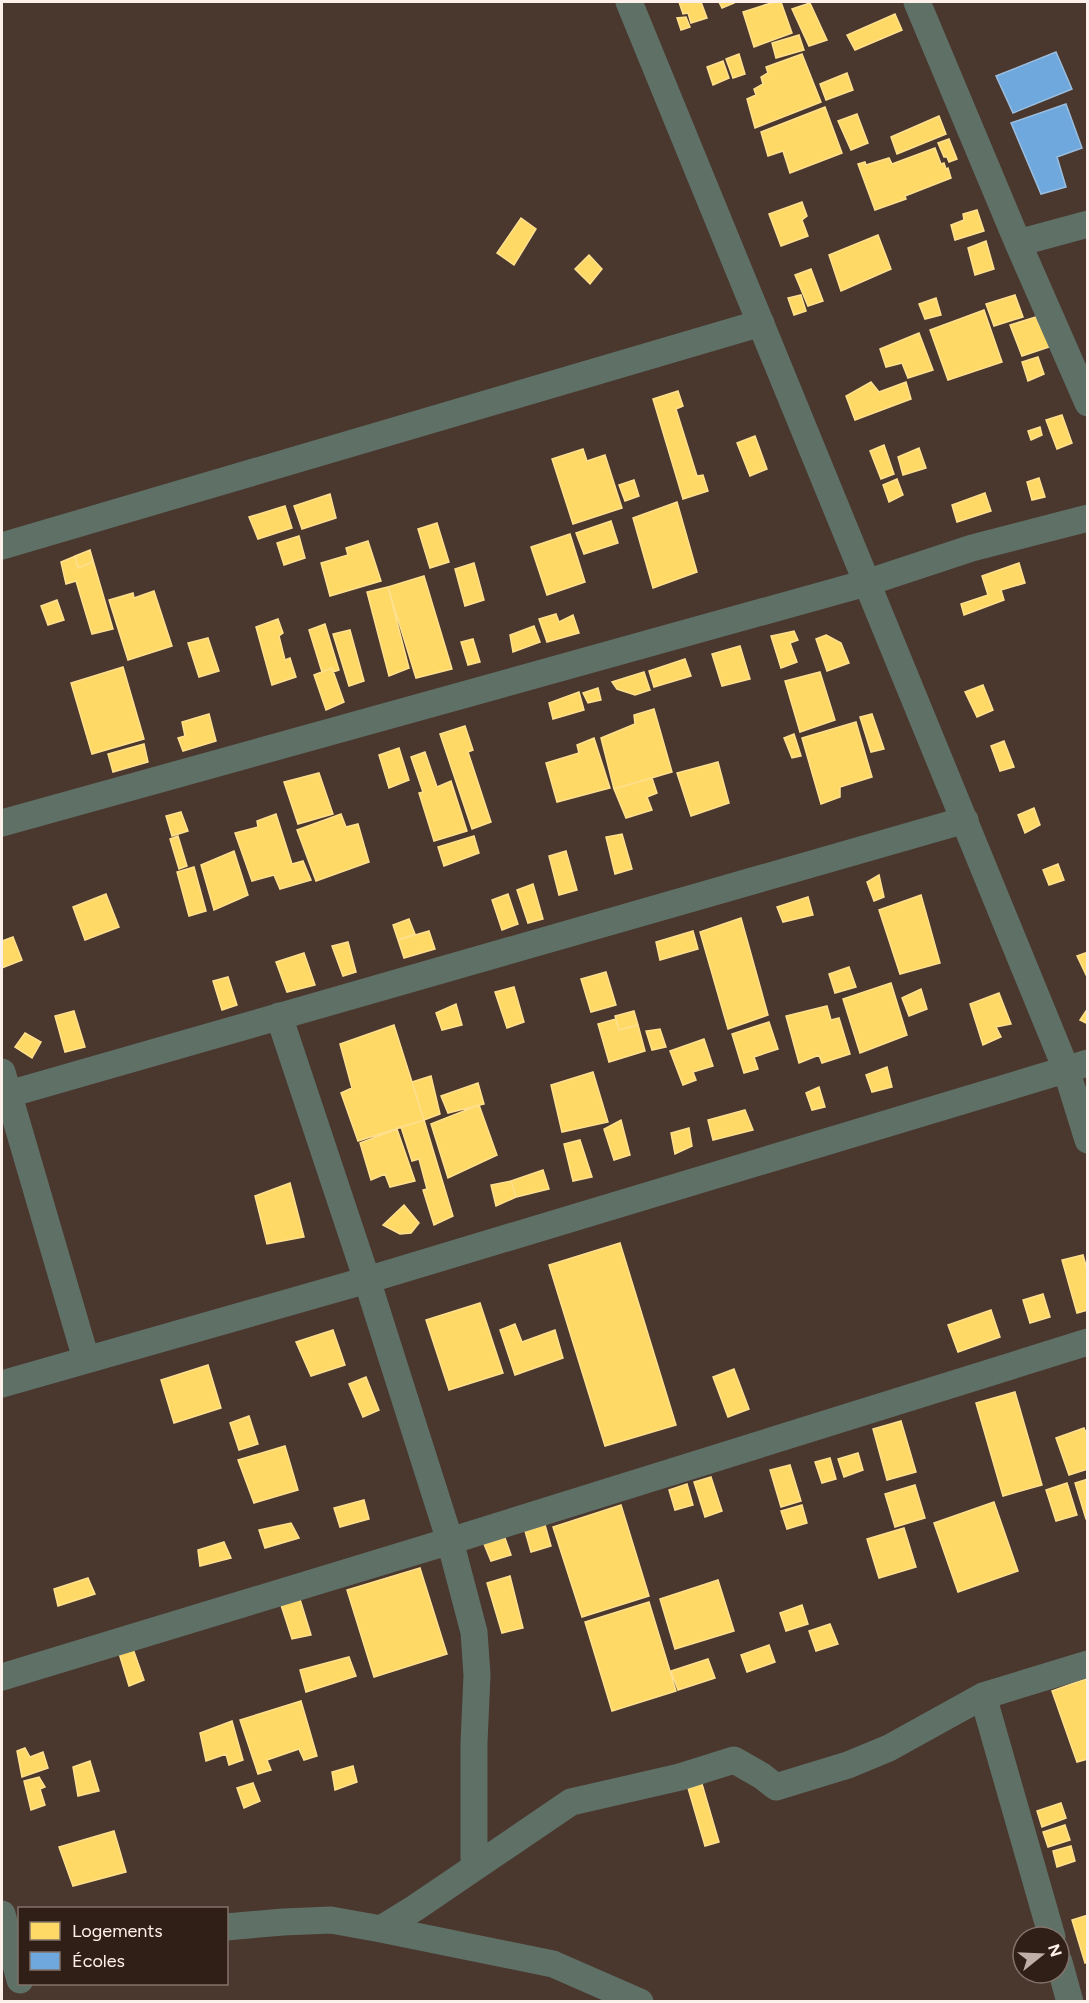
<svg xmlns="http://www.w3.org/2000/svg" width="1089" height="2003" font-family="Figtree,sans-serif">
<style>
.homes{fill:#ffd966;stroke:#ffe08e;stroke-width:1.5}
.schools{fill:#6fa8dc;stroke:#9abee0;stroke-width:1.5}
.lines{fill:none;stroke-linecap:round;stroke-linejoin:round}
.street{stroke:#5f7067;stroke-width:27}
</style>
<rect width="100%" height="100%" fill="#4a372d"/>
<path class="homes" d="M679,2H701L707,18L691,23L688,13L683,14Z
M719,2H733L734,3L722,8Z
M774,2H781L792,33L754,47L743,12Z
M810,3L827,40L809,46L792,9Z
M895,14L902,30L855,50L847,35Z
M686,17L690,27L681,30L677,18Z
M799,35L804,50L776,58L772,43Z
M739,54L745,74L733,78L726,59Z
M802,54L821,102L755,128L747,99L756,95L754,89L763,84L761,77L768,73L766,67Z
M723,61L729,78L713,85L707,67Z
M847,73L853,90L826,100L820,84Z
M825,107L842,153L790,173L783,151L768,156L761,132Z
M857,114L868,143L851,150L838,121Z
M939,116L946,134L897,154L891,137Z
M949,139L957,159L949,162L947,157H944L938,143Z
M935,148L941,164L944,163L946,169L948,168L951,178L905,196L906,199L875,210L858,164L865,162L866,165L889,158L892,164Z
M802,202L807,216L802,220L808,236L781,246L769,214Z
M977,210L984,231L955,240L951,225L964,220L963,214Z
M521,218L536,229L514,265L497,253Z
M878,235L891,269L841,291L829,255Z
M986,241L994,269L975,275L968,248Z
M589,255L602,269L590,284L575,269Z
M811,269L823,301L808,306L795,275Z
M801,295L806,311L794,315L788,298Z
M1015,295L1023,317L994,326L986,304Z
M936,298L941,315L925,319L919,304Z
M984,310L1002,362L948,380L930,330Z
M1036,317L1040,327L1043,325L1049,347L1022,356L1010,325Z
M919,333L933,370L908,378L902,363L886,367L880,349Z
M1038,357L1044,374L1028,381L1022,362Z
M871,382L879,392L906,382L911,399L855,420L846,396Z
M678,391L683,406L676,409L697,476L703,475L708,491L683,499L653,399Z
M1062,415L1072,443L1057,449L1046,420Z
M1040,427L1042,435L1031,440L1028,431Z
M755,436L767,469L750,476L737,443Z
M884,445L894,474L881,479L870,451Z
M919,448L926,468L903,475L898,457Z
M583,449L587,461L605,455L622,508L573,524L552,459Z
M1039,478L1045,497L1032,500L1027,482Z
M897,479L903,495L889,502L883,485Z
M634,480L639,496L625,501L619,485Z
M985,493L991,511L957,522L952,505Z
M330,494L336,518L302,529L294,506Z
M677,502L697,572L653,588L633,518Z
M285,506L292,528L258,539L249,517Z
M611,521L618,543L584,554L576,533Z
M437,523L449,562L430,568L418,529Z
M570,534L585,582L547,595L531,547Z
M299,536L305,558L284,565L277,543Z
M368,541L381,581L330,596L321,563L348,555L346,548Z
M90,550L113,629L92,634L76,581L66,584L61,562Z
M90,550L93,562L78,568L75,556Z
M474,563L484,600L465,606L455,569Z
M1019,563L1025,583L1001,590L1004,600L964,615L961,604L988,595L982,576Z
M424,576L452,669L416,678L388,587Z
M388,587L409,668L389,676L367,592Z
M154,591L172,646L128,660L109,600L133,593L134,598Z
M57,600L64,620L48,625L41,606Z
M556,614L559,622L573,615L579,633L547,642L539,619Z
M278,619L283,633L279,636L285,660L290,658L296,677L272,685L256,627Z
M325,624L339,670L333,672L332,668L322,672L309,630Z
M534,626L540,642L513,652L510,635Z
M350,630L364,681L349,686L333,634Z
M794,631L798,640L790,643L797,662L781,668L771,636Z
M826,635L841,643L849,663L827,671L816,639Z
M208,638L219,671L199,677L188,643Z
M473,639L480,662L468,665L461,642Z
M740,646L750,679L722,686L712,654Z
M685,659L691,676L654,687L649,671Z
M123,667L144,739L92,754L71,683Z
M332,668L344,702L326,710L314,675Z
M644,672L650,690L635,695L617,689L612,682Z
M820,672L835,720L800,732L785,681Z
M983,685L993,710L977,717L965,692Z
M598,688L601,700L588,703L583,693Z
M579,692L584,710L553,719L549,703Z
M654,709L672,772L614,789L601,738L635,724L634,715Z
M209,714L216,741L183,751L178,738L185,736L182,722Z
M872,714L884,749L871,752L860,717Z
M856,722L872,777L840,787V797L821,804L802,738Z
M465,726L473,750L468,752L491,822L472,829L440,734Z
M794,734L801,756L792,758L784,738Z
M594,738L610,788L557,802L546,763L579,753L577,745Z
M1004,741L1014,767L1000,771L991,746Z
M144,744L148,762L113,772L108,754Z
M399,748L409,780L389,788L379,755Z
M425,752L437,787L451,781L467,831L434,841L419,793L423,792L411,757Z
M718,762L729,803L691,816L677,773Z
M319,773L333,814L298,824L284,782Z
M652,778L657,793L647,797L652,810L626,818L614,789Z
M1034,808L1040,825L1025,833L1018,815Z
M181,812L188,831L172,836L166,816Z
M276,814L292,864L303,861L311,880L280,889L274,875L252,881L235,833L258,827L257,821Z
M341,814L346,827L358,824L369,862L316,881L297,830Z
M622,834L632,869L615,874L606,837Z
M178,836L187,866L179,869L170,839Z
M474,836L479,853L444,866L438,847Z
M234,851L248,895L214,910L201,865Z
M566,851L577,890L559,895L549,856Z
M1058,864L1064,880L1049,885L1043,870Z
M194,867L206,911L189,916L177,872Z
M879,875L884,897L874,901L867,882Z
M533,884L543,919L528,923L517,890Z
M106,894L119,927L85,940L73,907Z
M508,894L518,924L502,930L492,900Z
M921,895L940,963L900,974L879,910Z
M808,897L813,915L783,922L777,907Z
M741,918L768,1015L728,1029L700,932Z
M409,919L415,934L398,940L393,925Z
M429,931L435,949L404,958L398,940Z
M693,931L698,949L660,960L656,942Z
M13,937L22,960L2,968V941Z
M348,942L356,972L343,976L332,946Z
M1088,952V979L1077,956Z
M304,953L315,985L287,992L276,962Z
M849,967L856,987L835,993L829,974Z
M606,972L616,1005L591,1012L581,979Z
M228,977L237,1005L222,1010L213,981Z
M891,983L907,1035L860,1053L843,999Z
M514,987L524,1022L507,1028L495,992Z
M921,989L927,1009L909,1016L902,998Z
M999,993L1011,1024L996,1027L1001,1037L983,1045L970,1004Z
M456,1004L462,1025L442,1030L436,1013Z
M827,1006L831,1020L839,1018L850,1054L822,1063L819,1055L799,1063L786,1016Z
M1088,1008V1024L1080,1020Z
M74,1011L85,1047L65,1052L55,1016Z
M634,1011L638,1025L619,1030L615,1016Z
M616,1019L619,1030L638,1025L645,1051L609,1062L598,1024Z
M769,1022L778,1049L754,1057L758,1069L744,1073L732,1034Z
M394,1025L424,1120L358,1141L341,1093L352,1088L340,1044Z
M660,1029L666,1047L652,1050L646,1031Z
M25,1033L41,1042L32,1058L15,1047Z
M704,1039L713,1066L693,1072L696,1080L683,1085L670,1051Z
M887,1067L892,1087L872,1092L866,1075Z
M593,1072L608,1122L562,1132L551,1085Z
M431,1076L440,1114L424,1120L412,1082Z
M478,1083L484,1104L448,1113L441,1096Z
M819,1087L825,1107L812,1110L806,1093Z
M479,1105L497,1155L448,1178L431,1124Z
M745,1110L753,1130L713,1140L708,1120Z
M424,1120L453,1216L434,1225L423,1190L427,1189L419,1159L412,1161L401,1127Z
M621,1120L630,1155L614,1160L604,1129Z
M689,1128L692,1146L675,1154L671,1133Z
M397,1129L415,1181L390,1187L385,1174L371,1180L360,1143Z
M580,1140L592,1177L573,1181L564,1144Z
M543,1170L549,1189L516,1197L511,1181Z
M511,1181L516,1197L496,1206L491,1185Z
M290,1183L304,1237L267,1244L255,1196Z
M404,1205L419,1223L411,1233L400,1234L383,1225Z
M620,1243L676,1425L605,1446L549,1265Z
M1083,1255L1088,1273V1310L1077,1313L1062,1260Z
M1043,1294L1050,1317L1030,1323L1023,1300Z
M480,1303L503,1373L449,1390L426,1320Z
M991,1310L1000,1337L958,1352L948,1325Z
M515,1324L522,1342L555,1330L563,1358L515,1375L500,1330Z
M333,1330L345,1365L311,1376L296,1342Z
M208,1365L221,1408L174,1423L161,1380Z
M734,1369L749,1409L728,1417L713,1377Z
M366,1377L379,1410L363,1417L349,1384Z
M1015,1392L1042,1485L1003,1496L976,1403Z
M249,1416L258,1444L239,1450L230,1423Z
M901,1421L916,1472L887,1480L873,1429Z
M1084,1428L1088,1437V1469L1069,1475L1056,1438Z
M285,1446L298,1490L254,1503L238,1460Z
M858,1453L863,1470L844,1477L838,1459Z
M830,1458L836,1479L822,1483L815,1462Z
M790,1465L801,1501L781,1507L770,1470Z
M711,1477L722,1511L705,1517L694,1482Z
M1088,1479V1519H1086L1075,1483Z
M1067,1483L1077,1515L1056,1521L1046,1490Z
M687,1484L693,1505L675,1510L669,1490Z
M915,1485L925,1518L895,1527L885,1494Z
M364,1500L369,1519L340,1527L334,1508Z
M994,1502L1018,1571L958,1592L934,1523Z
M621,1505L649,1596L582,1617L553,1527Z
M802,1505L807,1523L787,1529L781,1511Z
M291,1523L299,1538L265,1548L259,1530Z
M545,1525L551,1546L531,1552L525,1531Z
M904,1528L916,1567L879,1578L867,1539Z
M505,1538L511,1555L491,1561L484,1544Z
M224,1542L231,1558L200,1566L198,1550Z
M420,1568L447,1654L374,1677L347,1590Z
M510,1576L523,1628L502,1633L487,1583Z
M88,1578L95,1594L58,1606L54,1589Z
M718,1580L734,1631L675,1649L660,1599Z
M299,1596L311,1635L292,1639L280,1602Z
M649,1602L676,1691L612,1711L585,1622Z
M802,1605L808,1624L786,1631L780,1613Z
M830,1624L838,1644L816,1651L809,1631Z
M769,1645L775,1662L747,1672L741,1655Z
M132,1646L144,1680L129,1686L118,1650Z
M349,1657L356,1676L306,1692L300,1670Z
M708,1659L715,1678L678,1690L671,1671Z
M1088,1678V1759L1077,1762L1052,1691Z
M301,1701L317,1756L304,1760L299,1749L267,1760L271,1770L258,1774L240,1720Z
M232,1721L243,1760L229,1765L226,1754L206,1761L200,1733Z
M25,1748L30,1757L43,1752L48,1768L22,1777L17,1751Z
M90,1761L99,1791L78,1796L73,1767Z
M353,1766L357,1782L335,1790L332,1772Z
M39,1777L45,1787L40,1789L45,1805L31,1810L24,1781Z
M253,1783L260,1801L244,1808L237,1788Z
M702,1784L719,1842L705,1846L688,1788Z
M1061,1803L1066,1818L1042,1827L1037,1811Z
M1065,1825L1070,1840L1048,1847L1043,1832Z
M114,1831L126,1872L73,1886L59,1847Z
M1071,1846L1075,1861L1057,1867L1053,1851Z
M1088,1915V1962L1085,1963L1072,1920Z"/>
<path class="schools" d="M1056,52L1072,89L1013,113L996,76Z
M1066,104L1082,148L1057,157L1066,187L1041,194L1011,123Z"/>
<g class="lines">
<path class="street" d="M629,2L1066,1069L1088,1140
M917,2L1018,243L1088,403
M1018,243L1088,224
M2,546L761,323
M2,823L866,583L972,548L1088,518
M279,1016L367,1280L450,1541L474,1632L477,1675L474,1743V1867
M2,1072L86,1359
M2,1096L965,820
M2,1384L367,1280L1088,1063
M2,1677L450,1541L1088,1342
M983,1696L1052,1937
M2,1914L20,1980
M226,1927L283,1922L331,1920L381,1929L415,1908L571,1802L680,1777L734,1760L762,1776L776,1787L848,1765L889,1748L983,1696L1088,1664
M381,1929L553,1964L640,2002
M1059,1962L1070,2002"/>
</g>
<rect width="1089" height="2003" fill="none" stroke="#fef0ea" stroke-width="6"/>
<rect x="18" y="1907" width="210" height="78" fill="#301f17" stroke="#82736b" stroke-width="1.5"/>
<rect x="30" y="1922" width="30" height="18" fill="#ffd966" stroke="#82736b" stroke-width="1.5"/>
<text x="72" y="1937" font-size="18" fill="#fef0ea">Logements</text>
<rect x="30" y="1952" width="30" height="18" fill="#6fa8dc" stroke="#82736b" stroke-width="1.5"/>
<text x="72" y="1967" font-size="18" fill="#fef0ea">Écoles</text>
<g transform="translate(1041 1955) rotate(72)"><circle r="28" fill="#301f17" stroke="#82736b" stroke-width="1.5"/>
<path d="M0-4.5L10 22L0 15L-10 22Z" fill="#bfafa8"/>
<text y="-9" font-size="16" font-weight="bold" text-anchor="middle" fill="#fef0ea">N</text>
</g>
</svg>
